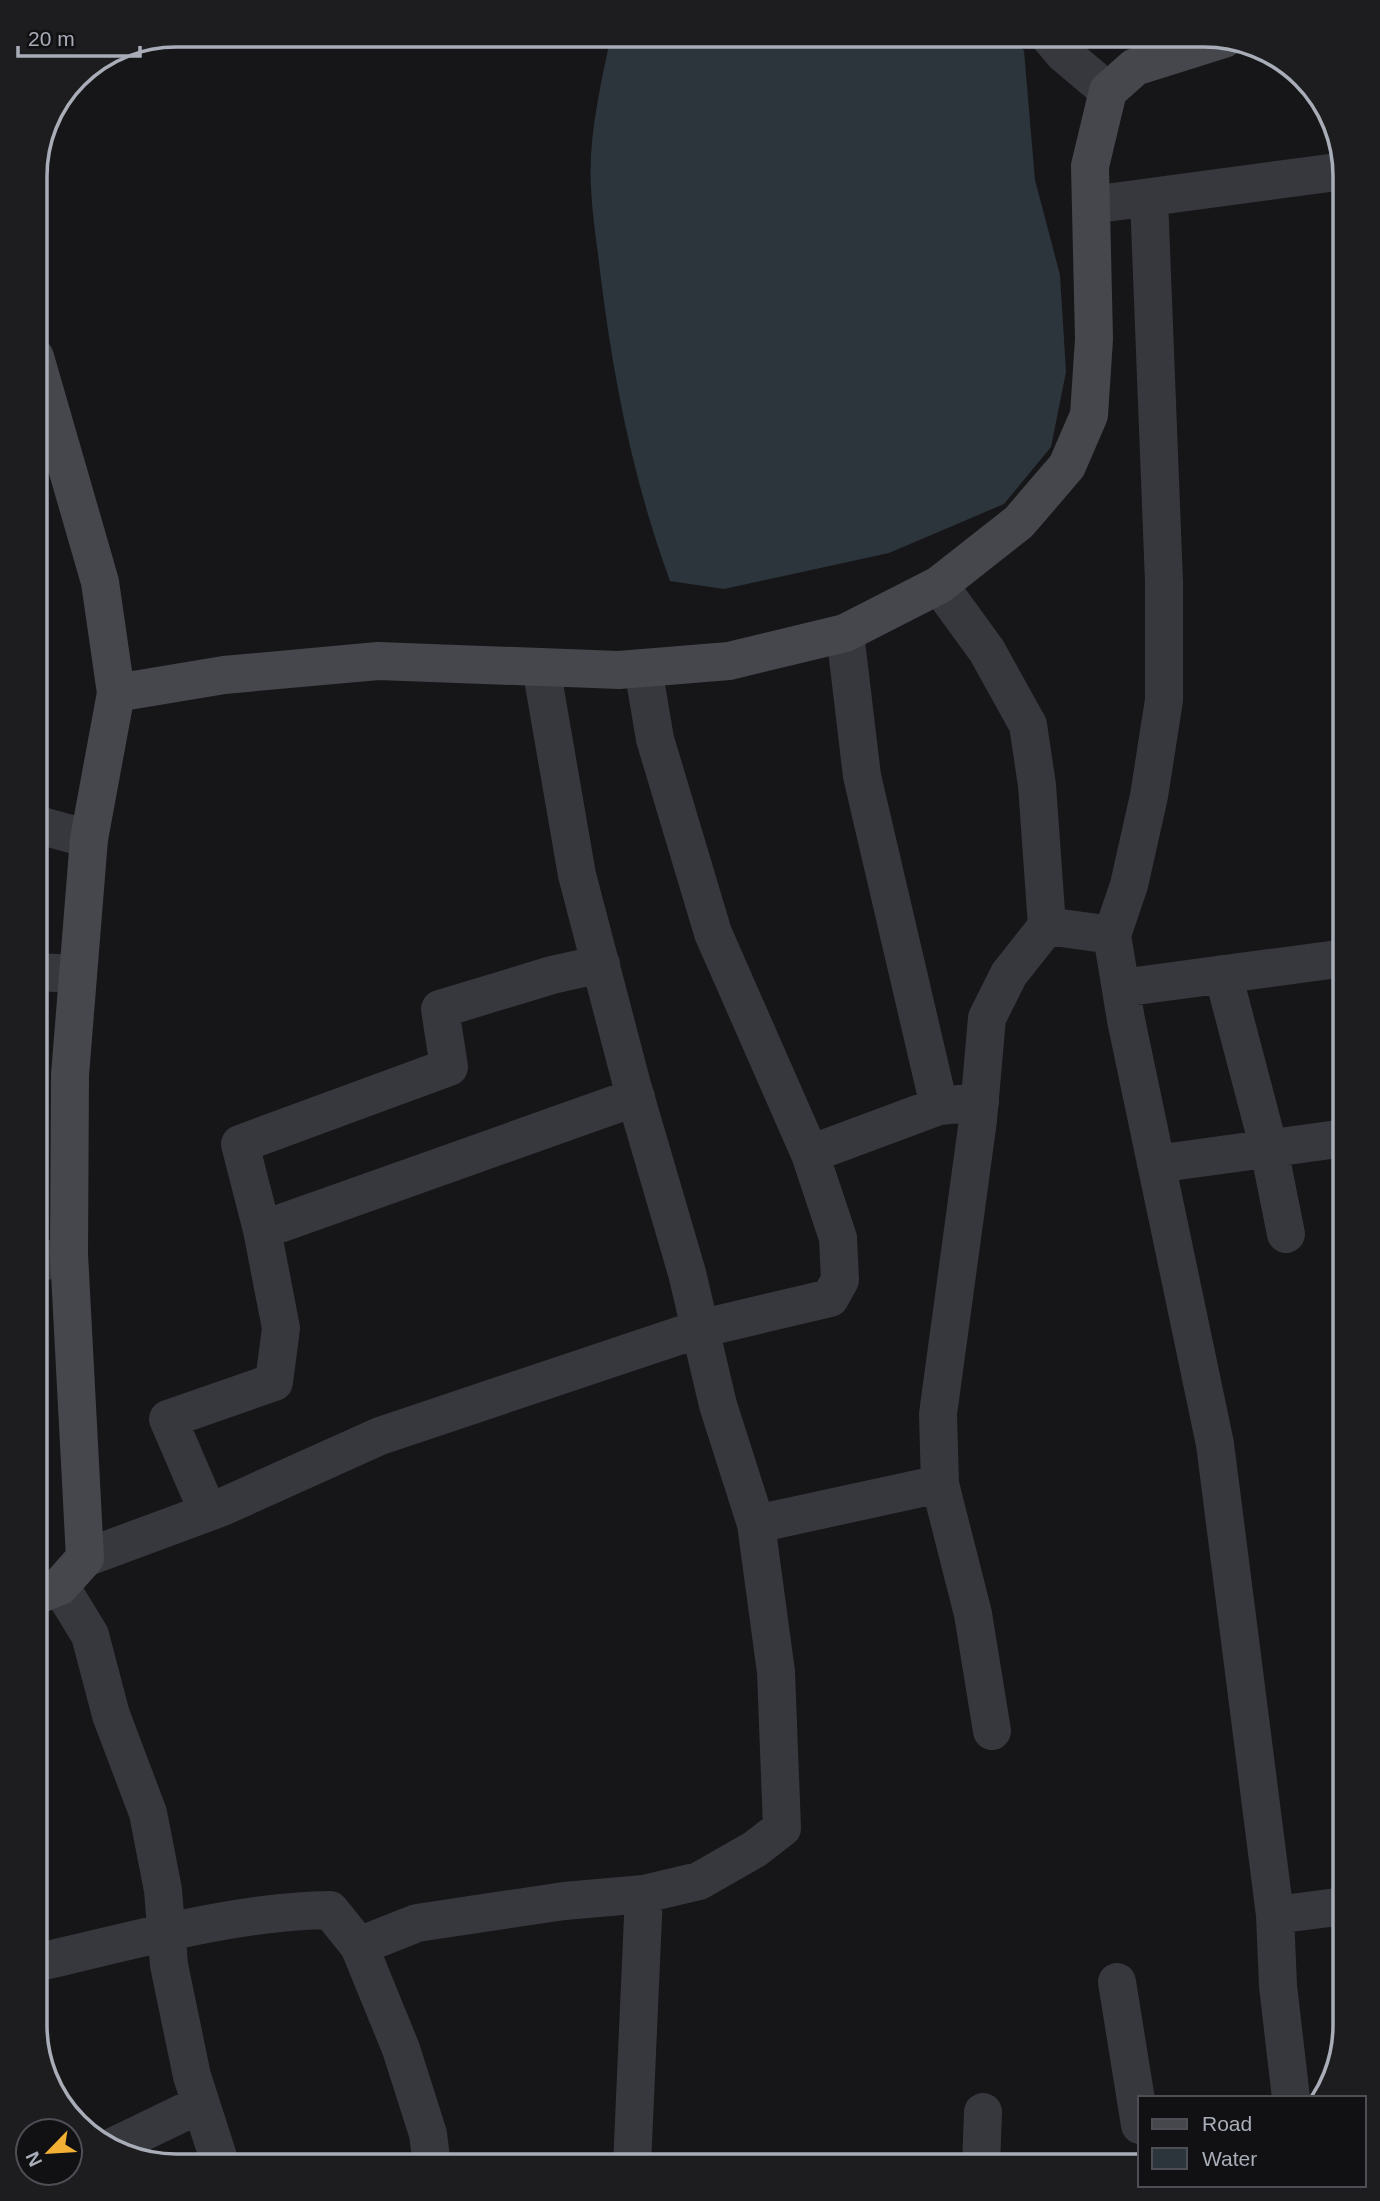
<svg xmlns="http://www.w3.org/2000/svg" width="1380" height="2201" font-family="Helvetica,sans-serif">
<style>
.water{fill:#2c353c}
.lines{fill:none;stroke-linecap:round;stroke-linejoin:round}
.minor{stroke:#37383d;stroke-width:38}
.secondary{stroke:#45474d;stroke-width:38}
.rim{fill:none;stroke:#a8adb8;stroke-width:3.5}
</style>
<rect width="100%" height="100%" fill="#161618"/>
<path class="water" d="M611,35H1012L1024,51L1035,180L1060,275L1066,372L1051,447L1004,504L889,553L724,589L670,581C633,480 613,378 600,271C597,244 592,215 591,187C588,137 601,84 611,35Z"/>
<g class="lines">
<path class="minor" d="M1048,35L1064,54L1108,91
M1149,198L1164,582V700L1149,796L1129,885L1112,935L1126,1020L1215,1444L1275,1915L1278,1986L1291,2098
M1091,205L1344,171
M939,585L987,651L1028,725L1037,785L1047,926L1112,935
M845,633L862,776L939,1106
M643,668L655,739L713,933L810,1154L939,1106L980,1102
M35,824L89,839
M35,972L78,974
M1223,974L1269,1149L1286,1234
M1121,988L1345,958
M1156,1164L1345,1138
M262,1230L636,1097
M35,1264L69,1254
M208,1512L168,1419L274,1382L281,1328L262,1230L240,1144L449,1067L440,1009L552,975L601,964
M756,1524L940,1484
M85,1558L220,1508L380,1436L699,1329L830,1298L840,1280L838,1238L810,1154
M60,1586L90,1635L111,1715L148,1813L163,1890L169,1965L192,2076L221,2166
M992,1731L973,1614L940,1484L938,1414L978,1120L987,1018L1009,974L1047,926
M1275,1915L1345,1906
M359,1946L417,1923L564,1901L644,1894L699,1881L755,1849L782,1828L776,1672L756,1524L718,1405L687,1273L632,1085L577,875L541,667
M35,1963C128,1942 235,1911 330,1910L359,1946L401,2049L428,2134L432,2166
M1117,1982L1140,2125
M112,2147L201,2104
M632,2166L644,1894
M981,2166L983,2112"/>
<path class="secondary" d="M116,693L224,675L378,661L619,670L729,661L845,633L939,585L1019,522L1067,466L1089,415L1094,339L1090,166L1108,91L1135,67L1224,39
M35,1596L60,1586L85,1558L69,1254L70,1075L89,839L116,693L100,582L35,357"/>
</g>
<path d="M0 0H1380V2201H0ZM176 47H1204A129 129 0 0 1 1333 176V2025A129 129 0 0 1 1204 2154H176A129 129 0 0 1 47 2025V176A129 129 0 0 1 176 47Z" fill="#1d1d20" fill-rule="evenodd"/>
<path class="rim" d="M176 47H1204A129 129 0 0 1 1333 176V2025A129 129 0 0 1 1204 2154H176A129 129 0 0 1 47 2025V176A129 129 0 0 1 176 47Z"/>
<rect x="1138" y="2096" width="228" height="91" fill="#111113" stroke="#4d4f55" stroke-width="2"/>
<rect x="1152" y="2119" width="35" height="10" fill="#45474d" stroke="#4d4f55" stroke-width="2"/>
<text x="1202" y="2131" font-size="21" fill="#a8adb8">Road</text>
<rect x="1152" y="2148" width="35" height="21" fill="#2c353c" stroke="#4d4f55" stroke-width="2"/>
<text x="1202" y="2166" font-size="21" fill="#a8adb8">Water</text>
<g transform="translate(49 2152) rotate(245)"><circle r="33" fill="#111113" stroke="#4d4f55" stroke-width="2"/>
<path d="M0-5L12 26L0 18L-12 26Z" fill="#f2b134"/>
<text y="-10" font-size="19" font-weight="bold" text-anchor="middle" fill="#a8adb8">N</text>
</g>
<path d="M18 46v10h122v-10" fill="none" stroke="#a8adb8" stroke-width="3.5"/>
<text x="28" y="46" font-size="21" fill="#a8adb8" stroke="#111113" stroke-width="5" paint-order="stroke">20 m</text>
</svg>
